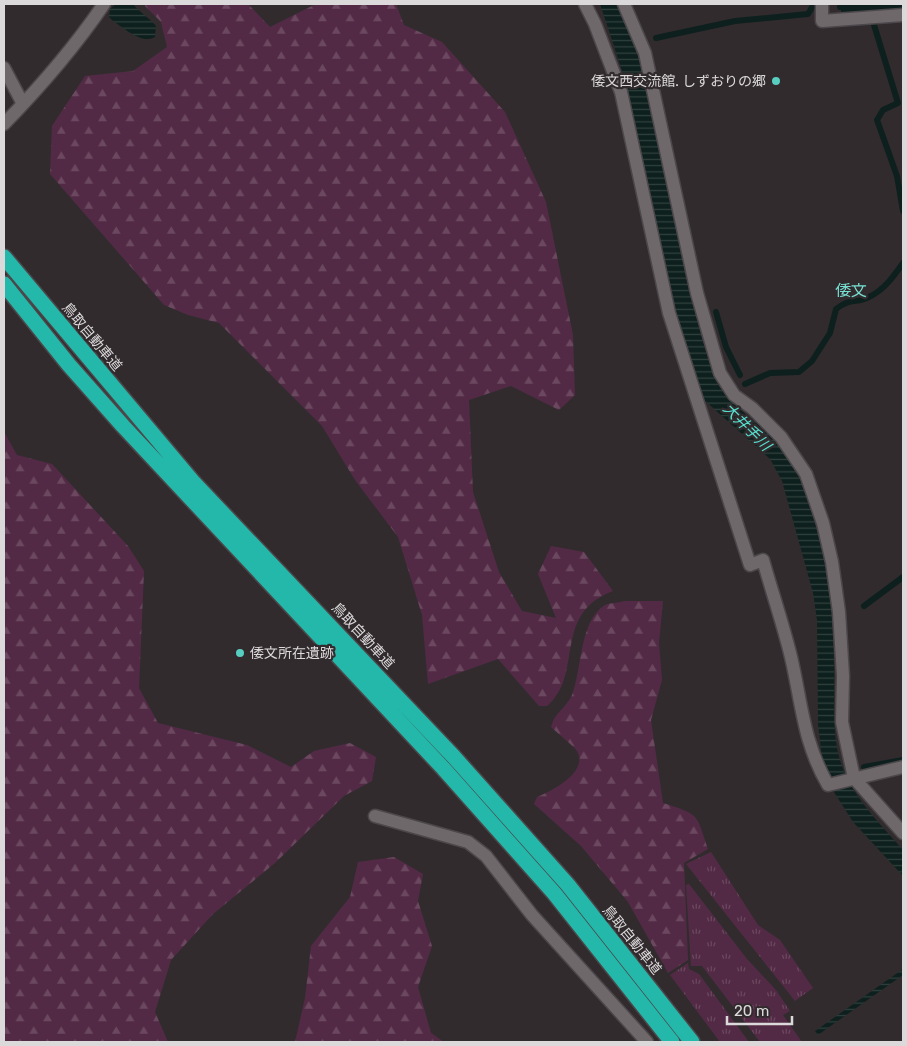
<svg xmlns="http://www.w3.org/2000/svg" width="907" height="1046" font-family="Rubik,'Noto Sans JP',sans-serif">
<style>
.grass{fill:url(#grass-tufts)}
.forest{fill:url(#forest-firs)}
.water{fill:url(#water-rules)}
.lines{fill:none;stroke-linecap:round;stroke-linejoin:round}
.stream{stroke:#0e201d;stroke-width:6}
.minor-casing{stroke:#4c474a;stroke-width:15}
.motorway-casing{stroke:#4c474a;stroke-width:18}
.minor{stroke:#6e686b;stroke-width:12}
.motorway{stroke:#23b8aa;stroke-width:15}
.poi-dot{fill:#58cec0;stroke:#312b2e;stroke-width:2}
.labels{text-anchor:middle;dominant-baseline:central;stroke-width:4.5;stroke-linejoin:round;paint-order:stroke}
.poi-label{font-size:14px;fill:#dcd9db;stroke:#312b2e;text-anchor:end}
.street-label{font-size:14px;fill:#dcd9db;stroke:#312b2e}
.water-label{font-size:15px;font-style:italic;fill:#56e0d0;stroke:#312b2e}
.quarter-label{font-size:16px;fill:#77e0d2;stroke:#312b2e}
</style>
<defs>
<pattern id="grass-tufts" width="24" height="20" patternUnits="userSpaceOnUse" patternTransform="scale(1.25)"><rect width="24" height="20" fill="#532a45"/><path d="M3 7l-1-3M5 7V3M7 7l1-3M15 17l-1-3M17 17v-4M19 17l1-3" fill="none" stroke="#6b485f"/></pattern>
<pattern id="forest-firs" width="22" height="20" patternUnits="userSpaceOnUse" patternTransform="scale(1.25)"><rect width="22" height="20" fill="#532a45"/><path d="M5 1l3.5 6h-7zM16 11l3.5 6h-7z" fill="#6b485f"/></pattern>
<pattern id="water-rules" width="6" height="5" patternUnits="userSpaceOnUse" patternTransform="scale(1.25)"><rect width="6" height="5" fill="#0e201d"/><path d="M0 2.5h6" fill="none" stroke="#30403d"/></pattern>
</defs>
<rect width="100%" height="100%" fill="#312b2e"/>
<path class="grass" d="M711,852L758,925L780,940L813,988L795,1001L686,864Z
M689,884L747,959L776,990L790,1011L783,1015L802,1042H760L702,966H691L686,885Z
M688,963L689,969L699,974L749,1042H720L670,975Z"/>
<path class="forest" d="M146,4H248L270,27L316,4H396L404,25L442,42L505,112L546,202L573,335L575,395L559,410L511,386L469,400L473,492L499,572L522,611L556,618L538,574L551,546L584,552L613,591C551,614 585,674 547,706H539L498,659L428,684L422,615L398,537L355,480L322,426L219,323L188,315L164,305L50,174L52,126L85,76L133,71L167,47L161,22L145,6Z
M4,432L17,455L52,464L128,546L144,571L139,688L158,723L247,745L291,767L314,751L350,743L376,757L372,781L344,796L275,863L213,914L171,960L155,1012L168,1042H4Z
M624,601H663L659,643L662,680L651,720L663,803C700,815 696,813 708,849L684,863L688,960L668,973L628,902L581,846L534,804L537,797C552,791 589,772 577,751C575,747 556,732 551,727C554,713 566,708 572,695C582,670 579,621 605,605C609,603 618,603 624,601Z
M394,857L423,874L418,901L432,946L418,987L431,1033L444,1042H295L305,998L311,946L350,897L358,862Z"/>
<path class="water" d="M116,4H133C140,13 150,18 156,26L155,37C142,45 124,28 113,21L109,17L110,9Z
M600,4H617C646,65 663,141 675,207C685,265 694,322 715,378C724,402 761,424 779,443C800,467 809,501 817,531C830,573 833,620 834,664C835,696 831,729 840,760C851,796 879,822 903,850V876L853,822L832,789L822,757L818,725L817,620L813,593L782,481L770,459L703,399L671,301L626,83Z
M903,969V975L818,1035L815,1031Z"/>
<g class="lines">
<path class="stream" d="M840,7L877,4
M844,11L903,6
M874,25L898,103L883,110L877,120L897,176L903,211
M656,38L735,21L808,14L814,4
M716,312L726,347L740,375
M745,384L770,373L799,372L812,361L830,333L836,309C851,297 857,304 869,297C884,290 894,276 903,263
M864,606L903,577
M864,767L903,760"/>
<defs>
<path id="minor" d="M585,4L595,24L621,92L669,313L750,565L763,560C772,592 783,624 791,657C802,704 803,742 828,785L903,767
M624,4L645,53L697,293L720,373L734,395L752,408L781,437L806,474L823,523L832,562L839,612L843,676L842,722L854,778L903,833
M822,4V21L903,15
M4,68L23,104
M4,124C41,86 74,48 104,4
M375,816L468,842L486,856L532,915L647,1042"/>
<path id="motorway" d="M4,257L194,483L454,757L568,885L692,1042
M4,284L69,365L123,426L443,768L554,893L672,1042"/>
</defs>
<use href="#minor" class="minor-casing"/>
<use href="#motorway" class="motorway-casing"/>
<use href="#minor" class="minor"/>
<use href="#motorway" class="motorway"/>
</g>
<g class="poi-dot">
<circle cx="776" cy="81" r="5"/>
<circle cx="240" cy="653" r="5"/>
</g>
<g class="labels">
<g class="poi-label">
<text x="766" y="81">倭文西交流館. しずおりの郷</text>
<text x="250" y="653" text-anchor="start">倭文所在遺跡</text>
</g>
<g class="street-label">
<text transform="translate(92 337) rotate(50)">鳥取自動車道</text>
<text transform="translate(363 636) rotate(47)">鳥取自動車道</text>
<text transform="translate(632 940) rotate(51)">鳥取自動車道</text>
</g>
<g class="water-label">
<text transform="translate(747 427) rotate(45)">大井手川</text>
</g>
<g class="quarter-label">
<text x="851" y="290">倭文</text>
</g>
</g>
<rect width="907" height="1046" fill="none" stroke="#dcd9db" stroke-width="10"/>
<path d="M727 1016v8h65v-8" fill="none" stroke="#dcd9db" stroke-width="2.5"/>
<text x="734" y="1016" font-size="15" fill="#dcd9db" stroke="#312b2e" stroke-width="4" paint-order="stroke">20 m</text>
</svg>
